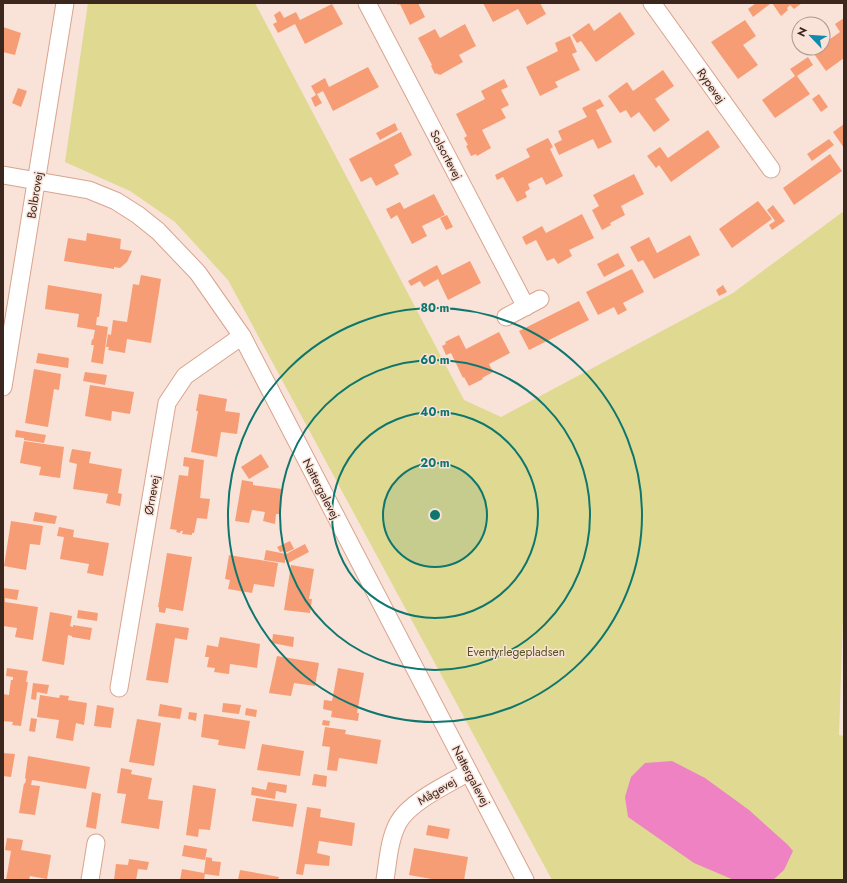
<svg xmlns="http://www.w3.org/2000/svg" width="847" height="883" font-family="Jost,sans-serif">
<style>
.green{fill:#dfd992}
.water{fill:#ee82c3}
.building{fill:#f79d75}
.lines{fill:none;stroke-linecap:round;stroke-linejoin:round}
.minor-casing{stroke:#d9a48d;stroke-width:19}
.minor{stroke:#fff;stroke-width:17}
.ring{fill:none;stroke:#0f766e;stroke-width:2}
.labels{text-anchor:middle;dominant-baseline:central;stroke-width:3;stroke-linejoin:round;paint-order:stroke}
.street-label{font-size:12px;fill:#3c271e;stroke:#f9e2d8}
.park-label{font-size:12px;fill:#57521e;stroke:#f9e2d8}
.centre{fill:#0f766e;stroke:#f9e2d8;stroke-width:2}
.ring-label{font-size:12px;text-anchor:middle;font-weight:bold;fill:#0f766e;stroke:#f9e2d8;stroke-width:3;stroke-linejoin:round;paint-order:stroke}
</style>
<rect width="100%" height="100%" fill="#f9e2d8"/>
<path class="green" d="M88,3H255L464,400L501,417L733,293L844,211V587L839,735L844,736V880H552L228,280L175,222L130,191L65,162Z"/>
<path class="water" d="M672,761L705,778L749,810L788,845L793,851L784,870L773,880H734L694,863L628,817L625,797L631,777L645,763Z"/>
<path class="building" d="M397,3H418L425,17L410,25L400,4L398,5Z
M483,3H540L546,14L527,25L518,9L493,22Z
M756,3H769L770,4L753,17L748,9Z
M772,3H802L794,9L790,5L787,8L788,10L781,16Z
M332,4L343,24L305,44L295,24L278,33L273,24L277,22L274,15L280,11L284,18L296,12L300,20Z
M620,12L635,34L596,62L581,41L577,43L572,35L589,23L594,31Z
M844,18V58L826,71L812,51L817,48H823V44L840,32L835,24Z
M745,20L756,36L743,45L758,65L738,79L711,42Z
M465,24L476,46L459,55L463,62L440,75L439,74L438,75L437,73L435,74L431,66L432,65L418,38L435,29L440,38Z
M3,27L21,33L15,55L3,52Z
M570,36L577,52L572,54L580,70L555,82L558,87L540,96L526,67L558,51L555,43Z
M808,57L813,65L797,76L810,94L775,118L762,100L795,76L790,69Z
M368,67L379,87L333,111L323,91L317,94L322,103L315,107L311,98L316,95L311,86L325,78L329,87Z
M663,70L674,86L655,99L670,120L654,132L639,112L631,118L626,110L620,113L608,96L627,82L633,91Z
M504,79L508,87L501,90L509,105L501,109L506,118L482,130L491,148L477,156L476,154L471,156L466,146L468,145L464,138L467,136L456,114L485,99L481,91Z
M18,88L27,91L21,107L12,103Z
M819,94L828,107L821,112L812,99Z
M600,99L604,106L596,110L612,142L598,149L593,139L559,155L554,144L562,140L558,131L587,117L582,108Z
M395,123L398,130L380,140L376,133Z
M844,124V148L833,132Z
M708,130L720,147L671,182L659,165L656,168L647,156L660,147L668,158Z
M401,132L412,155L394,165L399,174L376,186L371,177L361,182L349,159Z
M548,138L553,147L550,149L563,176L546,185L542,177L528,184L530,189L525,192L527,197L517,202L503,177L497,180L495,175L530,157L526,149Z
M829,139L834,145L812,161L807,154Z
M830,154L842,171L794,205L783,188Z
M634,174L644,194L621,206L625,215L610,223L611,225L602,230L592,210L599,206L593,195Z
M434,194L445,215L422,226L427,236L412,244L397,215L391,219L386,209L400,202L404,209Z
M758,201L772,219L732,248L719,229Z
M773,205L785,221L772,230L769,225L775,221L767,210Z
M582,214L594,238L569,250L572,256L558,264L554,258L547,261L536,240L526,245L522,237L542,226L546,233Z
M447,215L453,227L446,230L440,218Z
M87,233L121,239L120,249L132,251L127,262L120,268L114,267V269L64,261L68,238L86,241Z
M690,235L700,255L654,279L643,260L638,262L630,247L649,237L657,253Z
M618,253L625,266L604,277L597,264Z
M470,261L481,283L448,300L438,279L424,287L420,281L411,286L408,281L437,265L442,275Z
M632,269L644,292L623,303L627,310L618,315L614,307L598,315L586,292Z
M141,275L161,279L151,343L127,339L125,353L108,350L109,347H106L108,334L111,335L113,320L127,322L133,284L139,285Z
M48,285L102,294L99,317H97L96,325L108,327L103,364L91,362L94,345H91L92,339L93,340L95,330L77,327L79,314L45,309Z
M723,285L727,292L719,296L716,290Z
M579,301L589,320L529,350L519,331Z
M499,332L510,353L489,364L493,372L482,378L483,379L469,386L464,377L463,378L451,353L446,355L442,346L446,344L445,342L459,335L466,349Z
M38,353L69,358L68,368L36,363Z
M34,369L61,374L59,390L54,389L48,427L25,423Z
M85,372L107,375L105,385L83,381Z
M90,385L134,392L130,414L112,411L111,421L85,416Z
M199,394L227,399L225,411L240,413L237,434L221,432L217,457L191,452L198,411H196Z
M16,430L46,435L44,443L24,440V438L15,437Z
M24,441L64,447L60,478L39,475L41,467L20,463Z
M72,449L91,452L89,463L122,469L118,493L122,494L120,506L106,503L108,494L73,489L77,464L69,462Z
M261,454L269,467L249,479L241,467Z
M184,457L204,460L200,498L210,499L207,519L197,518L194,533H192V535L182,534L183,531H181L180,533L176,532L177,530L170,529L179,475L188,476L189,467L183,466Z
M242,480L253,482V485L282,489L279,514H276L275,524L263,521L265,512L252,510L249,523L235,521Z
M35,512L57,516L55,524L33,521Z
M11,521L43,526L40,545L30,544L26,570L4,566Z
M59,527L74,530L73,537L109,543L103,576L87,573L89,564L60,559L64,537L57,536Z
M290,541L294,549L285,553L284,551L280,552L277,547Z
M305,544L309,552L288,563L285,559V563L264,560L266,550L286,554Z
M167,553L192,557L183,611L166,608L165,613L159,612V607H158Z
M229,555L278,563L274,587L254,584L252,593L228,589L230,580L225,579Z
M291,565L314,569L309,599H312L310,613L284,610Z
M3,588L19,590L17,600L5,598V602L38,607L33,640L15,637L17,628L3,626Z
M78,610L98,613L97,621L77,618Z
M50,612L72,616L70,626L73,627V625L92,628L90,640L72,637V636L68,635L64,665L42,661Z
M156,623L189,628L187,640L175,638L168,683L146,680Z
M273,634L294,637L293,647L272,643Z
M220,637L260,644L257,668L230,664L229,674L214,672L215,668L207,667L209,657H205L207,645L218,647Z
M277,656L319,663L315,686L294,683L291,696L269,693Z
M7,668L28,671L26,682H28L21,726L12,725L13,722L3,721V694L9,695L11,680H13V677L6,676Z
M338,668L364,673L357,713H359L358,721L331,717L332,711L323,709L324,700L332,701Z
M33,683L49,685L47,694L37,692L36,700L31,699Z
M40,695L59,698L60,695L69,696L68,700L87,703L84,725L76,723L73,741L56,738L59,720L37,717Z
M223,703L241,705L239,714L222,712Z
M160,704L182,708L180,719L158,716Z
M97,705L114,708L111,728L94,726Z
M246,708L257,710L256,717L245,715Z
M189,712L197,713L196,721L188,719Z
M204,714L250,721L245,749L218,745L219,740L201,737Z
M31,718L37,719L35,732L29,731Z
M137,719L161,723L154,766L129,762Z
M323,720L330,721L329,726L322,725Z
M325,727L346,730L345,734L381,740L377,764L339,758L337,771L327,770L330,747L322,746Z
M262,744L304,751L300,776L257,770Z
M3,753L15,754L11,777L3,776Z
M28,756L90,767L86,789L32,780L31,785L40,786L35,815L19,813L24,783L25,784L26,779L25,778Z
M121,768L132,770L131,774L152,778L148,799L163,801L159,829L121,823L126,794L117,793Z
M314,774L327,776L326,787L312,785Z
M268,782L287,785L286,793L276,791L275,799L251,795L252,787L266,790Z
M193,785L216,789L210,830L199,829L198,837L186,835Z
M92,792L101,794L96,829L86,827Z
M256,798L297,804L293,827L252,821Z
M307,807L321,809L320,817L355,823L352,846L319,841L317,853L330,856L329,866L305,864L303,875L296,874Z
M428,825L450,829L448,839L426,835Z
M7,838L23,840L21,850L51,855L47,879L30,876L29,880H6L11,851L5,850Z
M184,845L207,849L205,860L182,856Z
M414,848L468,857L464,880H437L409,875Z
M206,857L212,858V861L221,862L219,876L205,874L204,880H180L182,869L204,873Z
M129,859L149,862L147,870L138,869L136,880H114L116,864L128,865Z
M240,870L279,877L278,880H238Z"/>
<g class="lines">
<defs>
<path id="minor" d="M367,3L526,307
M652,3L771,169
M3,175L89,190L116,201L138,215L158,231L198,273L242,336L525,880
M506,317L540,299
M3,387L65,3
M119,688L167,403L185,376L242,336
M90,880L96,843
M385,880C388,861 389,840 398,823C409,802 448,784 469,772"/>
</defs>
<use href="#minor" class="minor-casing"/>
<use href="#minor" class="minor"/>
</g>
<circle cx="435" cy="515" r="52" fill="#0f766e" fill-opacity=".12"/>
<g class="ring">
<circle cx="435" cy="515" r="52"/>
<circle cx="435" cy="515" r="103"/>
<circle cx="435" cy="515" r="155"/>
<circle cx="435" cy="515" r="207"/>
</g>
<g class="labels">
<g class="street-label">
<text transform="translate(711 86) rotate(55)">Rypevej</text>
<text transform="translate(446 155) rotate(62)">Solsortevej</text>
<text transform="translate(35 195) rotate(-81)">Bolbrovej</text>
<text transform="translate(321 489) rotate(63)">Nattergalevej</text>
<text transform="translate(152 495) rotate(-80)">Ørnevej</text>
<text transform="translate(471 776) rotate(62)">Nattergalevej</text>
<text transform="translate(437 791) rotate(-31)">Mågevej</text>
</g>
<g class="park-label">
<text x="516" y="652">Eventyrlegepladsen</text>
</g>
</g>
<circle cx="435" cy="515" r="6" class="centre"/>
<g class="ring-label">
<text x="435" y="312">80 m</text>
<text x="435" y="364">60 m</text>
<text x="435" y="416">40 m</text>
<text x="435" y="467">20 m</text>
</g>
<rect width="847" height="883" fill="none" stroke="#3c271e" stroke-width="8"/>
<g transform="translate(811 36) rotate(295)"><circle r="19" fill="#f9e2d8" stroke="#ad978e"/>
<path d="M0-3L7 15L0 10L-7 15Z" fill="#108aad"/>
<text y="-6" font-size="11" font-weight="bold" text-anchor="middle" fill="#3c271e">N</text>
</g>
</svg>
